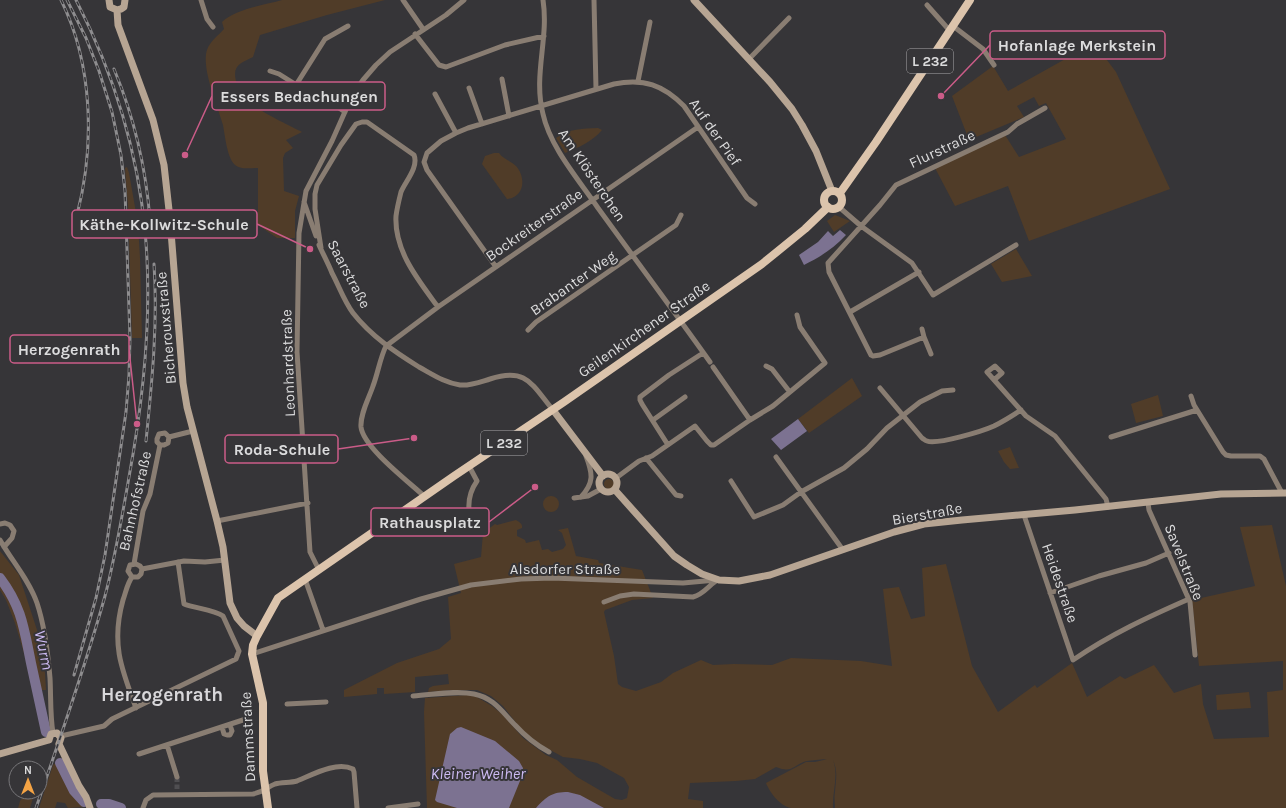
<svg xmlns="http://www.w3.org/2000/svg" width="1286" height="808" font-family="Karla,sans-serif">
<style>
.green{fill:#503c28}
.water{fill:#7c7291}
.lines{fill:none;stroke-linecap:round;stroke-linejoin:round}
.river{stroke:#7c7291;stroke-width:10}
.street-tunnel{stroke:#4f4e51;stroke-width:5;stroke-dasharray:5 2.5;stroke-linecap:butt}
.street{stroke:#897d72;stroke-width:5}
.secondary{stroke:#b7a593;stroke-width:7}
.primary{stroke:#dcc4ac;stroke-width:8}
.rail-casing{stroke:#8e8d8f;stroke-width:3}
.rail{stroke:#363538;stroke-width:1.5;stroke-dasharray:4.5;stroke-linecap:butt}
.labels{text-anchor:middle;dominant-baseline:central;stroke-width:4;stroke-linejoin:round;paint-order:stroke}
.shield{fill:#363538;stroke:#aaa9ab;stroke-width:1}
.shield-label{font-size:14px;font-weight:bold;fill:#dbdbdc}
.street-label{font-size:15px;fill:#dbdbdc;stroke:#363538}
.water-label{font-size:16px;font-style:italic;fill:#cdbbf3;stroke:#363538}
.district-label{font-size:19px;font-weight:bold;fill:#d8d7da;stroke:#363538}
.leader{fill:none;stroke:#cb5c88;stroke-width:1.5}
.callout-dot{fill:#cb5c88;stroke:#363538;stroke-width:1.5}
.callout{fill:#363538;stroke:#cb5c88;stroke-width:1.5}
.callout-label{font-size:16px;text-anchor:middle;font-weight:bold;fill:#dbdbdc}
</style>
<rect width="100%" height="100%" fill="#363538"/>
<path class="green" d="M282,0H385L327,15L260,35L253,57C241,63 232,65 236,81C237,87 240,92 243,97C252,108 288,125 302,132L286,140L293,148L285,153L283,158L284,191L299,196L295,211V238H277L258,225V168C250,168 240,170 234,164C227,156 225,136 223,125C218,107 201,68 207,50C210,41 218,36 224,29L222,22C235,9 265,5 282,0Z
M1094,43L1116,72L1170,189L1029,241L1008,186L955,206L935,168L1005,135L1019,157L1066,139L1046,103L1039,106L1034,97L1017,106L1024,117L969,140L952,96L993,66L1008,91Z
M598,128L602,130C593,141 578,148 565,153L556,138C569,128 583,129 598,128Z
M494,153H499C503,159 511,161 516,166C526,177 525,197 507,199L482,164L485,156Z
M127,167L129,173L138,224L140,258L142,338H132L128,206L125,168Z
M835,215L850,221L834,232L827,221Z
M1016,249L1032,276L1002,282L991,264Z
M852,378L862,396L809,433L798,419Z
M1158,395L1163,416L1136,423L1131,404Z
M1010,447L1019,468L1010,469L1004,462L998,451Z
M604 484a5 5 0 1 1 10 0a5 5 0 1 1-10 0Z
M543 504a8 8 0 1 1 16 0a8 8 0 1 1-16 0Z
M516,520C519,522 523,524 522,528L517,530V536L525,540L526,543L539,540L542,550L548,549L552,552L563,549L566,545L562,533L558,530L568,528L576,556L598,560L599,563L642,570L653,598L632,600L605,610L604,612L614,656L618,684L622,687L636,691L661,682L673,673L701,660L713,665L734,664L772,665L791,658L861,661L892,666L883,589L899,587L911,619L925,616L922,568L946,564L972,666L998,712L1035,685L1037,688L1072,663L1087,697L1120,676L1125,679L1154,665L1174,693L1201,684L1203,704L1214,739L1269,737L1267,692L1283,690V661L1199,666L1192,600L1255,586L1240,527L1272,525L1286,586V808H835C835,803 834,797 835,792C836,779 838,771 833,760C827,758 814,760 807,761C794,764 793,774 776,767L755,779L736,781L690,783L688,799L703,801V808H427L424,712L425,698L468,695L475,696L492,706L503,715L523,738L546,755L557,760L577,777L615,799L622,800L627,798L629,787L624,778L597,763L580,759L563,757L541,745L521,729L503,706L491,696L477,690H452L428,692L429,688L433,686L449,684L448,674L415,677V692L384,694V688H377V694L344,697V690L397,663L439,649L451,639L448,597L461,593L454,564L481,557L483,533L495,524L497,525Z
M0,551L19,575L38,633L45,673L46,690H35L15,623L6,600L0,590Z
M1249,692L1251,708L1217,710L1216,695Z
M828,759L833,760C839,776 832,792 833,808C821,808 802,808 791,808C780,806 770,793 766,783L806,762H815Z
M57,762L64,763L86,807L68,808L65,803L57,802L55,808H39L53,765Z
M27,792H35L30,808H18L20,801Z"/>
<path class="water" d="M840,230L846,235C833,249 820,257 804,265L799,255L818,242L828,231L833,236Z
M798,419L807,431L781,450L771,439Z
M461,727L495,741L519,761L523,768L522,776L509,808H457L437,802L435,800L450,734L457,728Z
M568,792L580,795L604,808H536C547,796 552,792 568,792Z"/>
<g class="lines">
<path class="river" d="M0,578C22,607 24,629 31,663C36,686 41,709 46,732
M60,763L74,791L84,802
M101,804H109L121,808"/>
<path class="street-tunnel" d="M177,777V789"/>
<path class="street" d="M201,0L207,19L213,27
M403,0L423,29
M543,0C549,39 533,75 543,114C550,147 579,180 598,208C635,259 673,310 710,362
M594,0L596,89
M927,5L950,31
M953,26L983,49L994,65
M415,34L439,65L446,67L505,45L544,36
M749,59L789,18
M270,71L279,74L314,96L323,97L345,112
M502,79L509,116
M638,81L650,22
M296,85L325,39L348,26
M469,88L482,124
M435,94L456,133
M304,202L316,236
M839,207L861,226L912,263L933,295L1016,245
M319,245C323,254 328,263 332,273C339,286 344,301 353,313C371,336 395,352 419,367C432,374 445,383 460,385C470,386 480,382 490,379C527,367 532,385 553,410
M321,248L315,209V194L317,185L341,145L356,124L362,122H367L414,155C419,167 405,182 401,192C399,200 397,208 396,216C394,251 419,281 438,307
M496,267L427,170L424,162L427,153L441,141L456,133L468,128L614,84C644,78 663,85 684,106L747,198L755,204
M850,312L919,272
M922,329L924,337
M528,330L536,322L676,225L681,215
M931,354L924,337L880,355L873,356L871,355L829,272L828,263L880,205L896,185L1008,132L1017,124L1045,108
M766,366L772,369L789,391
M713,367L750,420
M994,380L1002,373L995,366L987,372L1026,416L1055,436L1106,499L1108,507
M880,388L922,438C924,439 925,441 927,441C937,445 983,431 994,426C1004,421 1012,416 1021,410
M1191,396L1194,405L1223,452L1226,455L1231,456H1260L1264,459L1282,493
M653,420L685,397
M169,437L193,431
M1111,437L1197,410
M160,445L157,442V439L159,434L165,433L169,437
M160,445H164L168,443L169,437
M668,445L642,404L640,400V397L669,375L703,353
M776,457L843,550
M646,458L676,495L681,496
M469,466L477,481C465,498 468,515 475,533
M616,478L639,461L652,456L695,426L707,441L711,445H714L750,420L773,406L825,363L800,327L797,315
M731,481L754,517L783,505L801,492L844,468L867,449L887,428L920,402L942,391L953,390
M424,496C409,482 363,447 361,427C360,414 369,398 373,386C378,373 380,358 386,346L438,307L698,127
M581,497C594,483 593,474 586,456
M574,498L588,496L601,489
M1148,503L1149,510L1190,602L1195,655
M1024,515L1073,660C1111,634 1148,617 1189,599
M217,521L308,503
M0,524L5,523L10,525L14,531L12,538L4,547
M0,540C12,561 29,580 37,603C45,627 48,654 50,678C51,696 50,715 53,733
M134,564L143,511L150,494L160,445
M142,569L184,561L205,562L225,560
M319,570L310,552L297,352L299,233L306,191L332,141L352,96L363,80L376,65L390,52L446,15L464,0
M132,577C127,584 126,592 123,600C111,643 121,668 136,708
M132,577L128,571L130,565L136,564L140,566L142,569
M132,577H138L141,574L142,569
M305,579L323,630
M1050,593L1099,576L1146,563L1169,553
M604,602L620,596L634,594L693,597C704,594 707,587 716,581
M252,654L421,599L471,585L521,579L552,578L683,583L716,580
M413,696C433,695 455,690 474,694C494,698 502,712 515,725C525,736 536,745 549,752
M287,704L326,702
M222,727L224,734L227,735H230L232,731L230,725
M61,736L104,726L112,719L236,659L239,651L223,616C215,610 194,608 184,604L178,562
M167,745L177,777
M139,754L249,718
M143,808L146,800L153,795L253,794C264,792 267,787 275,784C282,782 290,783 297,781C312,775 336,761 353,769L354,772L357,808
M388,808L418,804"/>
<path class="secondary" d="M109,0L110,7L117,10L121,9L124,7L125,0
M694,0L770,82L792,109L802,125L816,151L832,191
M117,10L118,25L153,120L164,165L170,219L183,383L187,407L217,521L223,547L230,603L237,618L244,626L257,636
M553,410L603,476
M599 483a9 9 0 1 1 18 0a9 9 0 1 1-18 0Z
M615,490L674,556L687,565L702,574L719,580L739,581L770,575L894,532L924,524L962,520L1075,510L1221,494L1286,493
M49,740L51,734L57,733L61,738L59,744
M59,744L79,786L86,797L90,808
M0,754L49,740"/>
<path class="primary" d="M824 200a9 9 0 1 1 18 0a9 9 0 1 1-18 0Z
M840,193L876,142L970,0
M268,808L263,771V703L252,654L253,645L257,636L278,598L454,476L564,402L762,264L805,229L828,207"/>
<defs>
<path id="rail" d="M61,0C93,64 95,146 77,215
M67,0L86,38L99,71L112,112L121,155L125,191L130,338L129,375L126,412L105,555L96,598L74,675
M114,69C134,117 146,168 150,220
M146,441C152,382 158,323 154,264
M36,808C60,738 85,668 105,596C115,558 122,517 129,477C161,305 158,159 76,0"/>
</defs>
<use href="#rail" class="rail-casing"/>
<use href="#rail" class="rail"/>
</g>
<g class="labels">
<g class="shield">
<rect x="907" y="49" width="46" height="24" rx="3"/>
<rect x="481" y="431" width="46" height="24" rx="3"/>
</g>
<g class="shield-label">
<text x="930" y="61">L 232</text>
<text x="504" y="443">L 232</text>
</g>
<g class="street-label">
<text transform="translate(715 132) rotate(55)">Auf der Pief</text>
<text transform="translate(942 149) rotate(-25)">Flurstraße</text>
<text transform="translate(592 175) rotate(56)">Am Klösterchen</text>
<text transform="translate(534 225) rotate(-35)">Bockreiterstraße</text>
<text transform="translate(349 274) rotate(62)">Saarstraße</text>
<text transform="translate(573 283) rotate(-35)">Brabanter Weg</text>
<text transform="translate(166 328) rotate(-95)">Bicherouxstraße</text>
<text transform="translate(644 329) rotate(-35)">Geilenkirchener Straße</text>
<text transform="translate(288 363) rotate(-92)">Leonhardstraße</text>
<text transform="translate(135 501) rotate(-77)">Bahnhofstraße</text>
<text transform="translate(927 514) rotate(-10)">Bierstraße</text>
<text transform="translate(1184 562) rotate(68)">Savelstraße</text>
<text x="565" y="569">Alsdorfer Straße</text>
<text transform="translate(1060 583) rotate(71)">Heidestraße</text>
<text transform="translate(248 737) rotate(-93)">Dammstraße</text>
</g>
<g class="water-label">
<text transform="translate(44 650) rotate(78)">Wurm</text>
<text x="478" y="773">Kleiner Weiher</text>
</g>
<g class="district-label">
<text x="162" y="695">Herzogenrath</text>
</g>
</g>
<path class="leader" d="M941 96L990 45M185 155L212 96M310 249L257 224M137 424L129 349M414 438L338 449M535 487L489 522"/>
<g class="callout-dot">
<circle cx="941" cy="96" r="4"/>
<circle cx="185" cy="155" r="4"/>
<circle cx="310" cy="249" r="4"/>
<circle cx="137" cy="424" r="4"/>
<circle cx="414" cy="438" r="4"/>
<circle cx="535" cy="487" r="4"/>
</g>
<g class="callout">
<rect x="990" y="31" width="175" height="28" rx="4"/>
<rect x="212" y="82" width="173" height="28" rx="4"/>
<rect x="72" y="210" width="185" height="28" rx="4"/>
<rect x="10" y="335" width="119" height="28" rx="4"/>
<rect x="225" y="435" width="113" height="28" rx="4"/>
<rect x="371" y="508" width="118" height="28" rx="4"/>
</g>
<g class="callout-label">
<text x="1077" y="51">Hofanlage Merkstein</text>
<text x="299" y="102">Essers Bedachungen</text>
<text x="164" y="230">Käthe-Kollwitz-Schule</text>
<text x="69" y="355">Herzogenrath</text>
<text x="282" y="455">Roda-Schule</text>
<text x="430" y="528">Rathausplatz</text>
</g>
<g transform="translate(28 780)"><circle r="19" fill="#363538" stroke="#78777a"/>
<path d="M0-3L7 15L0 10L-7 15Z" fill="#f4a344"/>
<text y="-6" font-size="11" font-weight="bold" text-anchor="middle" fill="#dbdbdc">N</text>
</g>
</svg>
